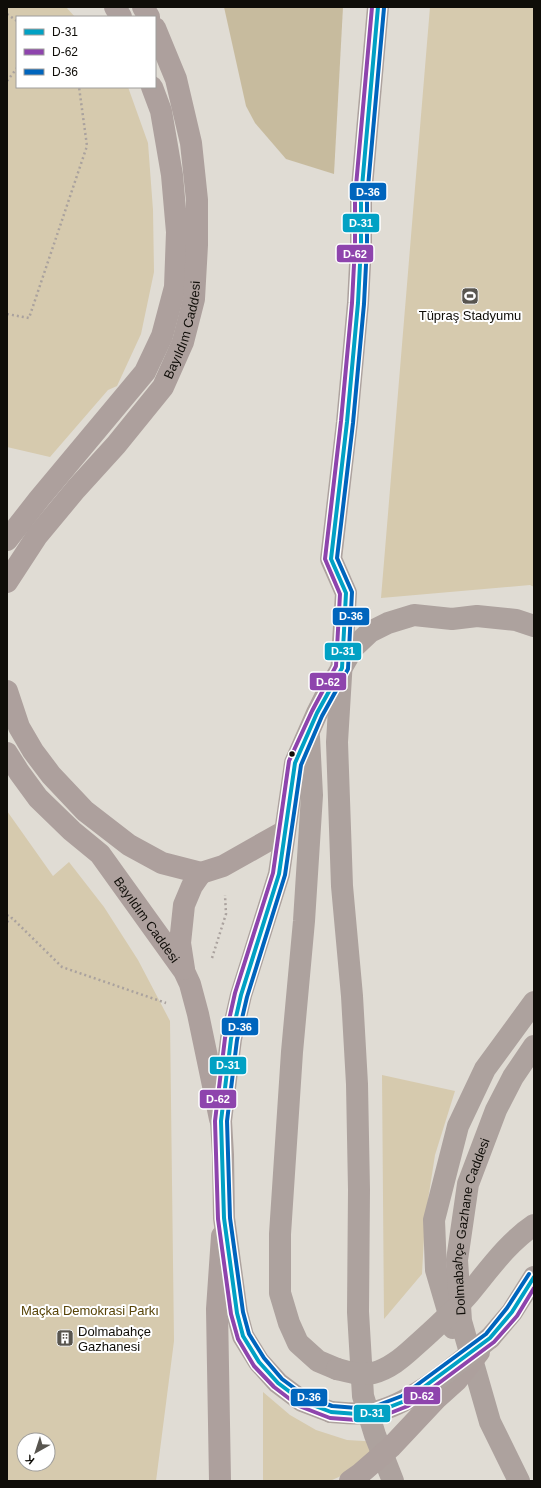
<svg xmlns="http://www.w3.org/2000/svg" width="541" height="1488" font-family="Arial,sans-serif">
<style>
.green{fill:#d6caae;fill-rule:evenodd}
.forest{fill:#c7bb9e}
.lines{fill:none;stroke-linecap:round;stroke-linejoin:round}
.path{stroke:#aaa29e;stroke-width:2.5;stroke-dasharray:2 3;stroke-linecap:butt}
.secondary{stroke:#ada09d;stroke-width:22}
.primary{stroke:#ada29e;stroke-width:22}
.secondary-bridge{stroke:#ada09d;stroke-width:22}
.primary-bridge{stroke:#ada29e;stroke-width:22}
.bus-1-casing{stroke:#fff;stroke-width:7}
.bus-2-casing{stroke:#fff;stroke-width:7}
.bus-3-casing{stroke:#fff;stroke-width:7}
.bus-1{stroke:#01a1c4;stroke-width:4}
.bus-2{stroke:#8e44ad;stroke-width:4}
.bus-3{stroke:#0065bd;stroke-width:4}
.bus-dot{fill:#0f0d08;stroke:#fff;stroke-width:1.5}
.labels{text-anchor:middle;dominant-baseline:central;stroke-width:4;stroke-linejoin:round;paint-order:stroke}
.poi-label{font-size:13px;fill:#0f0d08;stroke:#fff}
.street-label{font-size:13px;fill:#0f0d08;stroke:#fff}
.park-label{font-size:13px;fill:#584408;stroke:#fff}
.line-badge{stroke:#fff;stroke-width:1.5}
.badge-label{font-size:11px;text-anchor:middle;font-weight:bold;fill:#fff}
</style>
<rect width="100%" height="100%" fill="#e0dcd4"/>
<path class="green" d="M7,7H66L75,17H17V87H128L148,143L153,210L154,272L141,334L117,386L108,390L50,457L7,447Z
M430,7H534V587L530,585L381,598Z
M7,811L53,876L69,862L104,907L138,960L170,1021L174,1341L156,1481H7ZM24,1440H48V1464H24Z
M382,1075L455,1091L435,1155L425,1219L422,1274L384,1319Z
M263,1392L290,1415L316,1430L347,1440L380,1442L363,1460L341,1476L330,1481H263Z"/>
<path class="forest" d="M224,7H343L334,174L286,159L255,123L246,106Z"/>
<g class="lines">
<path class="path" d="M7,14L17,21
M7,81L17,68
M7,314L29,318L87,146L79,87
M7,915L12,918
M7,922L12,918L62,967L166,1003
M212,958L226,914L225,895"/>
<g class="secondary">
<path d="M115,7L121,17"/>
<path d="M143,7L149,17"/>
<path d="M7,540L39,499L145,372L162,336L175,287L177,232L172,175L161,111L152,87"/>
<path id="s1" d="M7,582L37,536L76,489L116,445L163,387L183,342L194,299L197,245V200L191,143L176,79L155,28"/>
<path d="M7,691L19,727L33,751L51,775L85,811L129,845L162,863L201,873L223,866L285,831"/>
<path id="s2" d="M7,753L19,772L38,798L72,831L100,854L184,971L190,984L198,1014L220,1119"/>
<path d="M184,969L180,943L184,905L192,886L201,873"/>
<path d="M220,1481L217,1309L222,1236"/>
</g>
<g class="primary">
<path d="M378,7L361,198V245L358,303L347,422L331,559L346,593L337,742L342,886L352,996L357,1084L359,1190L358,1312L363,1396L375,1435L393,1481"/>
<path d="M309,737L312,795L304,921L292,1052L280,1234V1293L289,1323L298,1343L318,1361L337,1369"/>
<path d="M453,1328L436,1270L434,1220L458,1126L485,1069L534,1002"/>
<path d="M490,1338L512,1312L534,1277"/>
<path d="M331,1412L302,1401L278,1383L259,1362L243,1336L237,1313L224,1218L223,1155L221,1121L231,1039L241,995L279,874L295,763L317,713L326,695L353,648L370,632L388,623L414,615L452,619L477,616L516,620L534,626"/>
<path id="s3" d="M519,1481L490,1422L461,1321L457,1260L468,1184L496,1110L513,1077L534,1046"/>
</g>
<path class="secondary-bridge" d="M350,1481L360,1474L391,1447L437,1398L457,1380L479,1352"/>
<path class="primary-bridge" d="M337,1369C349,1372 361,1376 373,1373C389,1369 402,1358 414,1347C432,1331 451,1314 467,1296C488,1271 507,1243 534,1225
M331,1412C345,1413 360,1415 374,1412C413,1404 459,1362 490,1338"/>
<defs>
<path id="bus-1" d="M378,7L361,198V245L358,303L347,422L331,559L346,593L342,668L317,713L295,763L279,874L241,995L231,1039L221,1121L224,1218L237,1313L243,1336L259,1362L278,1383L302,1401L331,1412L357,1414L374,1413L405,1401L490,1338L512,1312L534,1277"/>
<path id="bus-2" d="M372,7L355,197V245L352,303L341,421L325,559L340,594L336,666L312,711L289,761L273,873L235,993L225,1038L215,1121L218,1219L231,1314L238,1339L254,1366L274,1387L299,1406L330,1418L357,1420L375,1419L408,1406L494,1342L517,1316L534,1288"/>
<path id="bus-3" d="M384,8L367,198V245L364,304L353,423L337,558L352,592L348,669L322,716L301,765L285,875L247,997L237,1040L227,1121L230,1218L243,1312L249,1334L264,1358L282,1379L305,1396L332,1406L357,1408L373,1407L402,1396L486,1334L507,1308L529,1274"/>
</defs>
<use href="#bus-1" class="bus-1-casing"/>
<use href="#bus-2" class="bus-2-casing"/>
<use href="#bus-3" class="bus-3-casing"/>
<use href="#bus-1" class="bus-1"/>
<use href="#bus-2" class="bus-2"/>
<use href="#bus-3" class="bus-3"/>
</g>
<defs>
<symbol id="stadium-square" viewBox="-11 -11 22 22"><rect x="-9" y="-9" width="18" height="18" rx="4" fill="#58554f" stroke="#fff"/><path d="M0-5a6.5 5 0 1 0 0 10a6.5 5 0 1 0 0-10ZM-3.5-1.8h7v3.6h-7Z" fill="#fff"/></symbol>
<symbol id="building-square" viewBox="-11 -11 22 22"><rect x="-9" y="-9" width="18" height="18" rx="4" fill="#58554f" stroke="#fff"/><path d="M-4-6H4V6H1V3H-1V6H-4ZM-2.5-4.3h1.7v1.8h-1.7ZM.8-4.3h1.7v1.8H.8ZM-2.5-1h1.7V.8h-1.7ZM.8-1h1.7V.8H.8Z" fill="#fff"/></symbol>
</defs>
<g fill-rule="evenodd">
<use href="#stadium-square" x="460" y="286" width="20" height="20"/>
<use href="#building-square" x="55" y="1328" width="20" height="20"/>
</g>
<circle class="bus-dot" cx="292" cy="754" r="3.5"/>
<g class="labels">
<g class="poi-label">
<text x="470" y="315">Tüpraş Stadyumu</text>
<text x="78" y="1331" text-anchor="start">Dolmabahçe<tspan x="78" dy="15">Gazhanesi</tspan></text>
</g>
<g class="street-label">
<text stroke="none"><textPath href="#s1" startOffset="311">Bayıldım Caddesi</textPath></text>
<text stroke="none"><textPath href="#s2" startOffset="219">Bayıldım Caddesi</textPath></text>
<text stroke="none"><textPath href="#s3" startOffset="267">Dolmabahçe Gazhane Caddesi</textPath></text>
</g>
<g class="park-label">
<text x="90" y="1310">Maçka Demokrasi Parkı</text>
</g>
</g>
<g class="line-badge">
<rect x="349" y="182" width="38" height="19" rx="4" fill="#0065bd"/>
<rect x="342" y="213" width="38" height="20" rx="4" fill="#01a1c4"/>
<rect x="336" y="244" width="38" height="19" rx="4" fill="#8e44ad"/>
<rect x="332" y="607" width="38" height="19" rx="4" fill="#0065bd"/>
<rect x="324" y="642" width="38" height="19" rx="4" fill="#01a1c4"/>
<rect x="309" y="672" width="38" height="19" rx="4" fill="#8e44ad"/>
<rect x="221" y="1017" width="38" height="19" rx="4" fill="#0065bd"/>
<rect x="209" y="1056" width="38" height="19" rx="4" fill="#01a1c4"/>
<rect x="199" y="1089" width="38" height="20" rx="4" fill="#8e44ad"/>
<rect x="403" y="1386" width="38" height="19" rx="4" fill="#8e44ad"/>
<rect x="290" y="1388" width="38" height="19" rx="4" fill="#0065bd"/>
<rect x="353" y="1404" width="38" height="19" rx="4" fill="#01a1c4"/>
</g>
<g class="badge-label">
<text x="368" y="196">D-36</text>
<text x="361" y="227">D-31</text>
<text x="355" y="258">D-62</text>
<text x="351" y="620">D-36</text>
<text x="343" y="655">D-31</text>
<text x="328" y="686">D-62</text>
<text x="240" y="1031">D-36</text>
<text x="228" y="1069">D-31</text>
<text x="218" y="1103">D-62</text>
<text x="422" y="1400">D-62</text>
<text x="309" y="1401">D-36</text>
<text x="372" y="1417">D-31</text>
</g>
<rect width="541" height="1488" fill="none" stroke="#0f0d08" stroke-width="16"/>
<rect x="16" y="16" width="140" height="72" fill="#ffffff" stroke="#9f9e9c"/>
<rect x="24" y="29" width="20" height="6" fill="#01a1c4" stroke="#9f9e9c"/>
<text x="52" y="36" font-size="12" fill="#0f0d08">D-31</text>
<rect x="24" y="49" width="20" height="6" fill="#8e44ad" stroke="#9f9e9c"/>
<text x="52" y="56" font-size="12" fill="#0f0d08">D-62</text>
<rect x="24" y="69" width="20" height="6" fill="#0065bd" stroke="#9f9e9c"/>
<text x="52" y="76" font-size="12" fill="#0f0d08">D-36</text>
<g transform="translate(36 1452) rotate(219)"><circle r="19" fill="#ffffff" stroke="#9f9e9c"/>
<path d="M0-3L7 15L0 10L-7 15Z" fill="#58554f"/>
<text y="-6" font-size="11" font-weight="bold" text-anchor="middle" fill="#0f0d08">K</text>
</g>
</svg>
